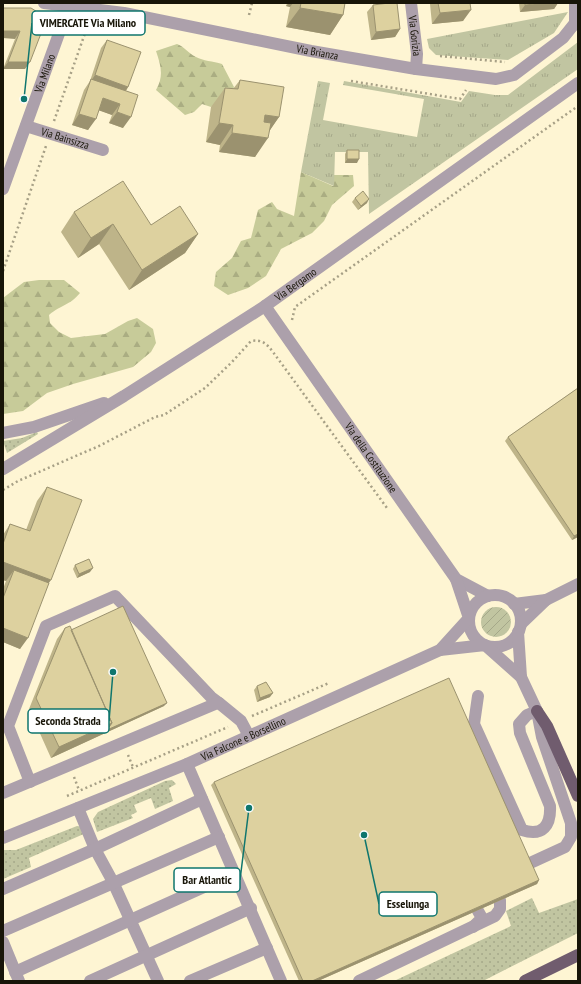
<svg xmlns="http://www.w3.org/2000/svg" width="581" height="984" font-family="'PT Sans Narrow',sans-serif">
<style>
.grass{fill:url(#grass-dots)}
.forest{fill:url(#forest-firs)}
.park{fill:url(#park-tufts)}
.garden{fill:url(#garden-furrows)}
.lines{fill:none;stroke-linecap:round;stroke-linejoin:round}
.path{stroke:#a7a086;stroke-width:2.5;stroke-dasharray:2 3;stroke-linecap:butt}
.minor{stroke:#aca0ab;stroke-width:12}
.major{stroke:#705c6e;stroke-width:12}
.wall{fill:#beb489}
.shaded-wall{fill:#9b926f}
.building{fill:#ddd19f;stroke:#9b926f}
.labels{text-anchor:middle;dominant-baseline:central;stroke-width:3.5;stroke-linejoin:round;paint-order:stroke}
.street-label{font-size:11px;fill:#181508;stroke:#fff}
.leader{fill:none;stroke:#0f766e;stroke-width:1.5}
.callout-dot{fill:#0f766e;stroke:#fff;stroke-width:1.5}
.callout{fill:#fff;stroke:#0f766e;stroke-width:1.5}
.callout-label{font-size:12px;text-anchor:middle;font-weight:bold;fill:#181508}
</style>
<defs>
<pattern id="grass-dots" width="8" height="8" patternUnits="userSpaceOnUse"><rect width="8" height="8" fill="#c1c5a1"/><path d="M2 2h.1M6 6h.1" fill="none" stroke="#a5a889" stroke-width="1.8" stroke-linecap="round"/></pattern>
<pattern id="forest-firs" width="22" height="20" patternUnits="userSpaceOnUse"><rect width="22" height="20" fill="#c7cb99"/><path d="M5 1l3.5 6h-7zM16 11l3.5 6h-7z" fill="#aaad82"/></pattern>
<pattern id="park-tufts" width="24" height="20" patternUnits="userSpaceOnUse"><rect width="24" height="20" fill="#c1c5a1"/><path d="M3 7l-1-3M5 7V3M7 7l1-3M15 17l-1-3M17 17v-4M19 17l1-3" fill="none" stroke="#a5a889"/></pattern>
<pattern id="garden-furrows" width="10" height="10" patternUnits="userSpaceOnUse"><rect width="10" height="10" fill="#c1c5a1"/><path d="M-1 1l2-2M0 10L10 0M9 11l2-2" fill="none" stroke="#a5a889"/></pattern>
</defs>
<rect width="100%" height="100%" fill="#fef5d3"/>
<path class="grass" d="M37,432L38,434L7,453L3,441L22,438Z
M172,780L176,784L169,788L173,801L155,809L151,798L134,805L137,812L131,815L133,818L97,832L93,819L98,812L165,781Z
M77,826L84,827L86,833L29,858L31,867L3,879V850H16Z
M532,898L539,913L578,899V933L483,981H394L511,926L506,911Z"/>
<path class="forest" d="M177,44C185,47 188,53 196,57C203,61 213,61 222,64L234,87L231,94L211,107L202,104L194,112L185,115L156,90C164,76 161,66 156,51Z
M301,172L333,186L334,175H353L354,186L332,205L324,221L312,233L281,249L266,276L248,288L228,295L214,286L216,272L232,258L241,241L251,238L258,210L272,202L277,209L294,216Z
M39,280H64L80,293C69,306 62,304 49,315L50,323L59,332L71,338L105,334L128,321L137,318L153,329L156,343L151,352L133,367L73,384L47,393L23,411L3,414V298L24,282Z"/>
<path class="park" d="M568,12L554,33L508,60L436,55L429,48L427,39Z
M578,42V69L369,214L368,152H335L334,186L301,172L318,81L330,83L323,120L417,137L424,99L343,85L344,81L461,102L469,91L495,95H508Z"/>
<path class="garden" d="M481 622a15 15 0 1 1 30 0a15 15 0 1 1-30 0Z"/>
<g class="lines">
<path class="path" d="M249,15L252,3
M440,56L505,62
M351,81L460,99L466,90
M54,121L89,22
M3,271L46,146
M292,320L295,307L578,106
M3,490L18,481L99,446L155,417L164,415L205,388L232,362L251,341C262,339 267,344 273,352L387,508
M252,716L329,683
M128,755L133,767
M74,777L79,790
M67,796L228,727"/>
<g class="minor">
<path id="s1" d="M44,3L124,13L311,51L416,69L496,79L514,75L563,38L575,23V3"/>
<path id="s2" d="M411,3L417,54L416,69"/>
<path id="s3" d="M26,126L103,150"/>
<path id="s4" d="M3,189L70,3"/>
<path id="s5" d="M265,306L456,579L488,596"/>
<path d="M3,433L34,427L104,403"/>
<path id="s6" d="M3,469L124,396L265,306L578,83"/>
<circle cx="495" cy="621" r="26"/>
<path d="M514,604L546,600"/>
<path d="M521,624L546,600L578,584"/>
<path d="M518,632L521,677"/>
<path d="M440,650L485,645L521,677L537,711L542,737L571,823V837L565,847L528,864"/>
<path d="M478,696L474,724L522,830C543,837 551,825 550,806L520,733L519,724L527,715L537,711"/>
<path d="M187,764L281,981"/>
<path d="M30,782L8,726L46,626L115,596L211,697L219,703"/>
<path d="M3,793L215,704L219,703L241,721L249,736"/>
<path d="M78,808L95,849L113,882L158,981"/>
<path id="s7" d="M3,838L187,764L440,650L469,618L456,579"/>
<path d="M3,889L95,849L202,799"/>
<path d="M473,927L482,918L478,911"/>
<path d="M3,931L219,837"/>
<path d="M3,942L19,981"/>
<path d="M15,972L235,873"/>
<path d="M90,981L251,908"/>
<path d="M190,981L267,948"/>
<path d="M359,981L495,916L500,909V900"/>
</g>
<path class="major" d="M537,711L547,726L578,796
M525,981L578,955"/>
</g>
<path class="wall" d="M287,3H345L343,15L330,35L286,27L290,7L286,6Z
M430,3H470L463,21L432,24L430,4Z
M519,3H558L554,9L520,12Z
M373,5L400,29L395,37L371,40L367,12Z
M31,8L25,69H3L15,39Z
M107,40L128,87L126,91L123,128L109,123L112,115L99,110L88,130L72,125L84,90L90,81L101,48Z
M240,80L279,117L269,131L255,157L219,152L220,145L206,142L211,107L225,88L233,89Z
M347,150L357,163H345V154Z
M355,198L367,203L358,210L352,202Z
M74,212L151,225L198,234L185,253L129,290L99,244L78,258L61,232Z
M578,388V537L572,540L505,441L508,437Z
M47,487L49,583L20,649L3,642V589L6,581L3,580V535L10,524L26,530L37,501Z
M75,565L90,572L77,578L73,569Z
M65,628L71,630L164,706L51,758L29,709L57,639Z
M257,686L270,697L257,702L254,690Z
M214,782L539,880L537,884L318,981H299L211,785Z"/>
<path class="shaded-wall" d="M289,3H293L290,7L286,6Z
M544,3H558L554,9L520,12L525,5Z
M300,8L343,15L330,35L286,27Z
M471,10L463,21L432,24L440,13Z
M400,29L395,37L371,40L376,32Z
M3,31H20L15,39L3,38Z
M8,62H30L25,69H3Z
M95,75L128,87L123,95L91,81Z
M103,98L120,104L112,115L95,109Z
M117,112L131,117L123,128L109,123Z
M79,114L96,119L88,130L72,125Z
M265,115L279,117L266,136L252,134Z
M219,123L233,125L220,145L206,142Z
M232,133L268,138L255,157L219,152Z
M347,159H359L357,163H345Z
M369,199L367,203L358,210L361,206Z
M113,224L99,244L78,258L91,238Z
M198,234L185,253L129,290L142,270Z
M578,534V537L572,540L574,536Z
M3,562L51,580L41,594L14,570L6,581L3,580Z
M93,568L90,572L77,578L79,574Z
M3,628L28,638L20,649L3,642Z
M273,693L270,697L257,702L260,698Z
M167,703L164,706L51,758L59,747L112,723Z
M539,880L537,884L318,981H312Z"/>
<path class="building" d="M301,3H345L343,15L300,8Z
M389,3H397L400,29L376,32L373,5Z
M438,3H470L471,10L440,13Z
M525,3H544L525,5Z
M3,8H31L47,18L30,62H8L20,31H3Z
M107,40L141,52L128,87L95,75Z
M91,79L138,95L131,117L117,112L120,104L103,98L96,119L79,114Z
M240,80L284,87L279,117L265,115L264,122L271,123L268,138L232,133L233,125L219,123L225,88L238,89Z
M347,150H359V159H347Z
M123,181L151,225L180,206L198,234L142,270L113,224L91,238L74,212Z
M363,191L369,199L361,206L355,198Z
M578,388V534L574,536L508,437Z
M47,487L82,500L51,580L3,562V544L10,524L30,531Z
M89,559L93,568L79,574L75,565Z
M14,570L49,583L28,638L3,628V598Z
M123,606L167,703L107,730L112,723L71,630Z
M70,626L112,723L59,747L36,698L65,628Z
M449,678L539,880L312,981H303L214,782Z
M266,682L273,693L260,698L257,686Z"/>
<g class="labels">
<g class="street-label">
<text stroke="none"><textPath href="#s2" startOffset="33">Via Gorizia</textPath></text>
<text stroke="none"><textPath href="#s1" startOffset="278">Via Brianza</textPath></text>
<text stroke="none"><textPath href="#s4" startOffset="123">Via Milano</textPath></text>
<text stroke="none"><textPath href="#s3" startOffset="41">Via Bainsizza</textPath></text>
<text stroke="none"><textPath href="#s6" startOffset="346">Via Bergamo</textPath></text>
<text stroke="none"><textPath href="#s5" startOffset="185">Via della Costituzione</textPath></text>
<text stroke="none"><textPath href="#s7" startOffset="260">Via Falcone e Borsellino</textPath></text>
</g>
</g>
<path class="leader" d="M24 99L32 23M113 672L109 721M249 808L240 880M364 835L379 904"/>
<g class="callout-dot">
<circle cx="24" cy="99" r="4"/>
<circle cx="113" cy="672" r="4"/>
<circle cx="249" cy="808" r="4"/>
<circle cx="364" cy="835" r="4"/>
</g>
<g class="callout">
<rect x="32" y="11" width="113" height="24" rx="4"/>
<rect x="28" y="709" width="81" height="24" rx="4"/>
<rect x="174" y="868" width="66" height="24" rx="4"/>
<rect x="379" y="892" width="58" height="24" rx="4"/>
</g>
<g class="callout-label">
<text x="88" y="27">VIMERCATE Via Milano</text>
<text x="68" y="725">Seconda Strada</text>
<text x="207" y="884">Bar Atlantic</text>
<text x="408" y="908">Esselunga</text>
</g>
<rect width="581" height="984" fill="none" stroke="#181508" stroke-width="8"/>
</svg>
